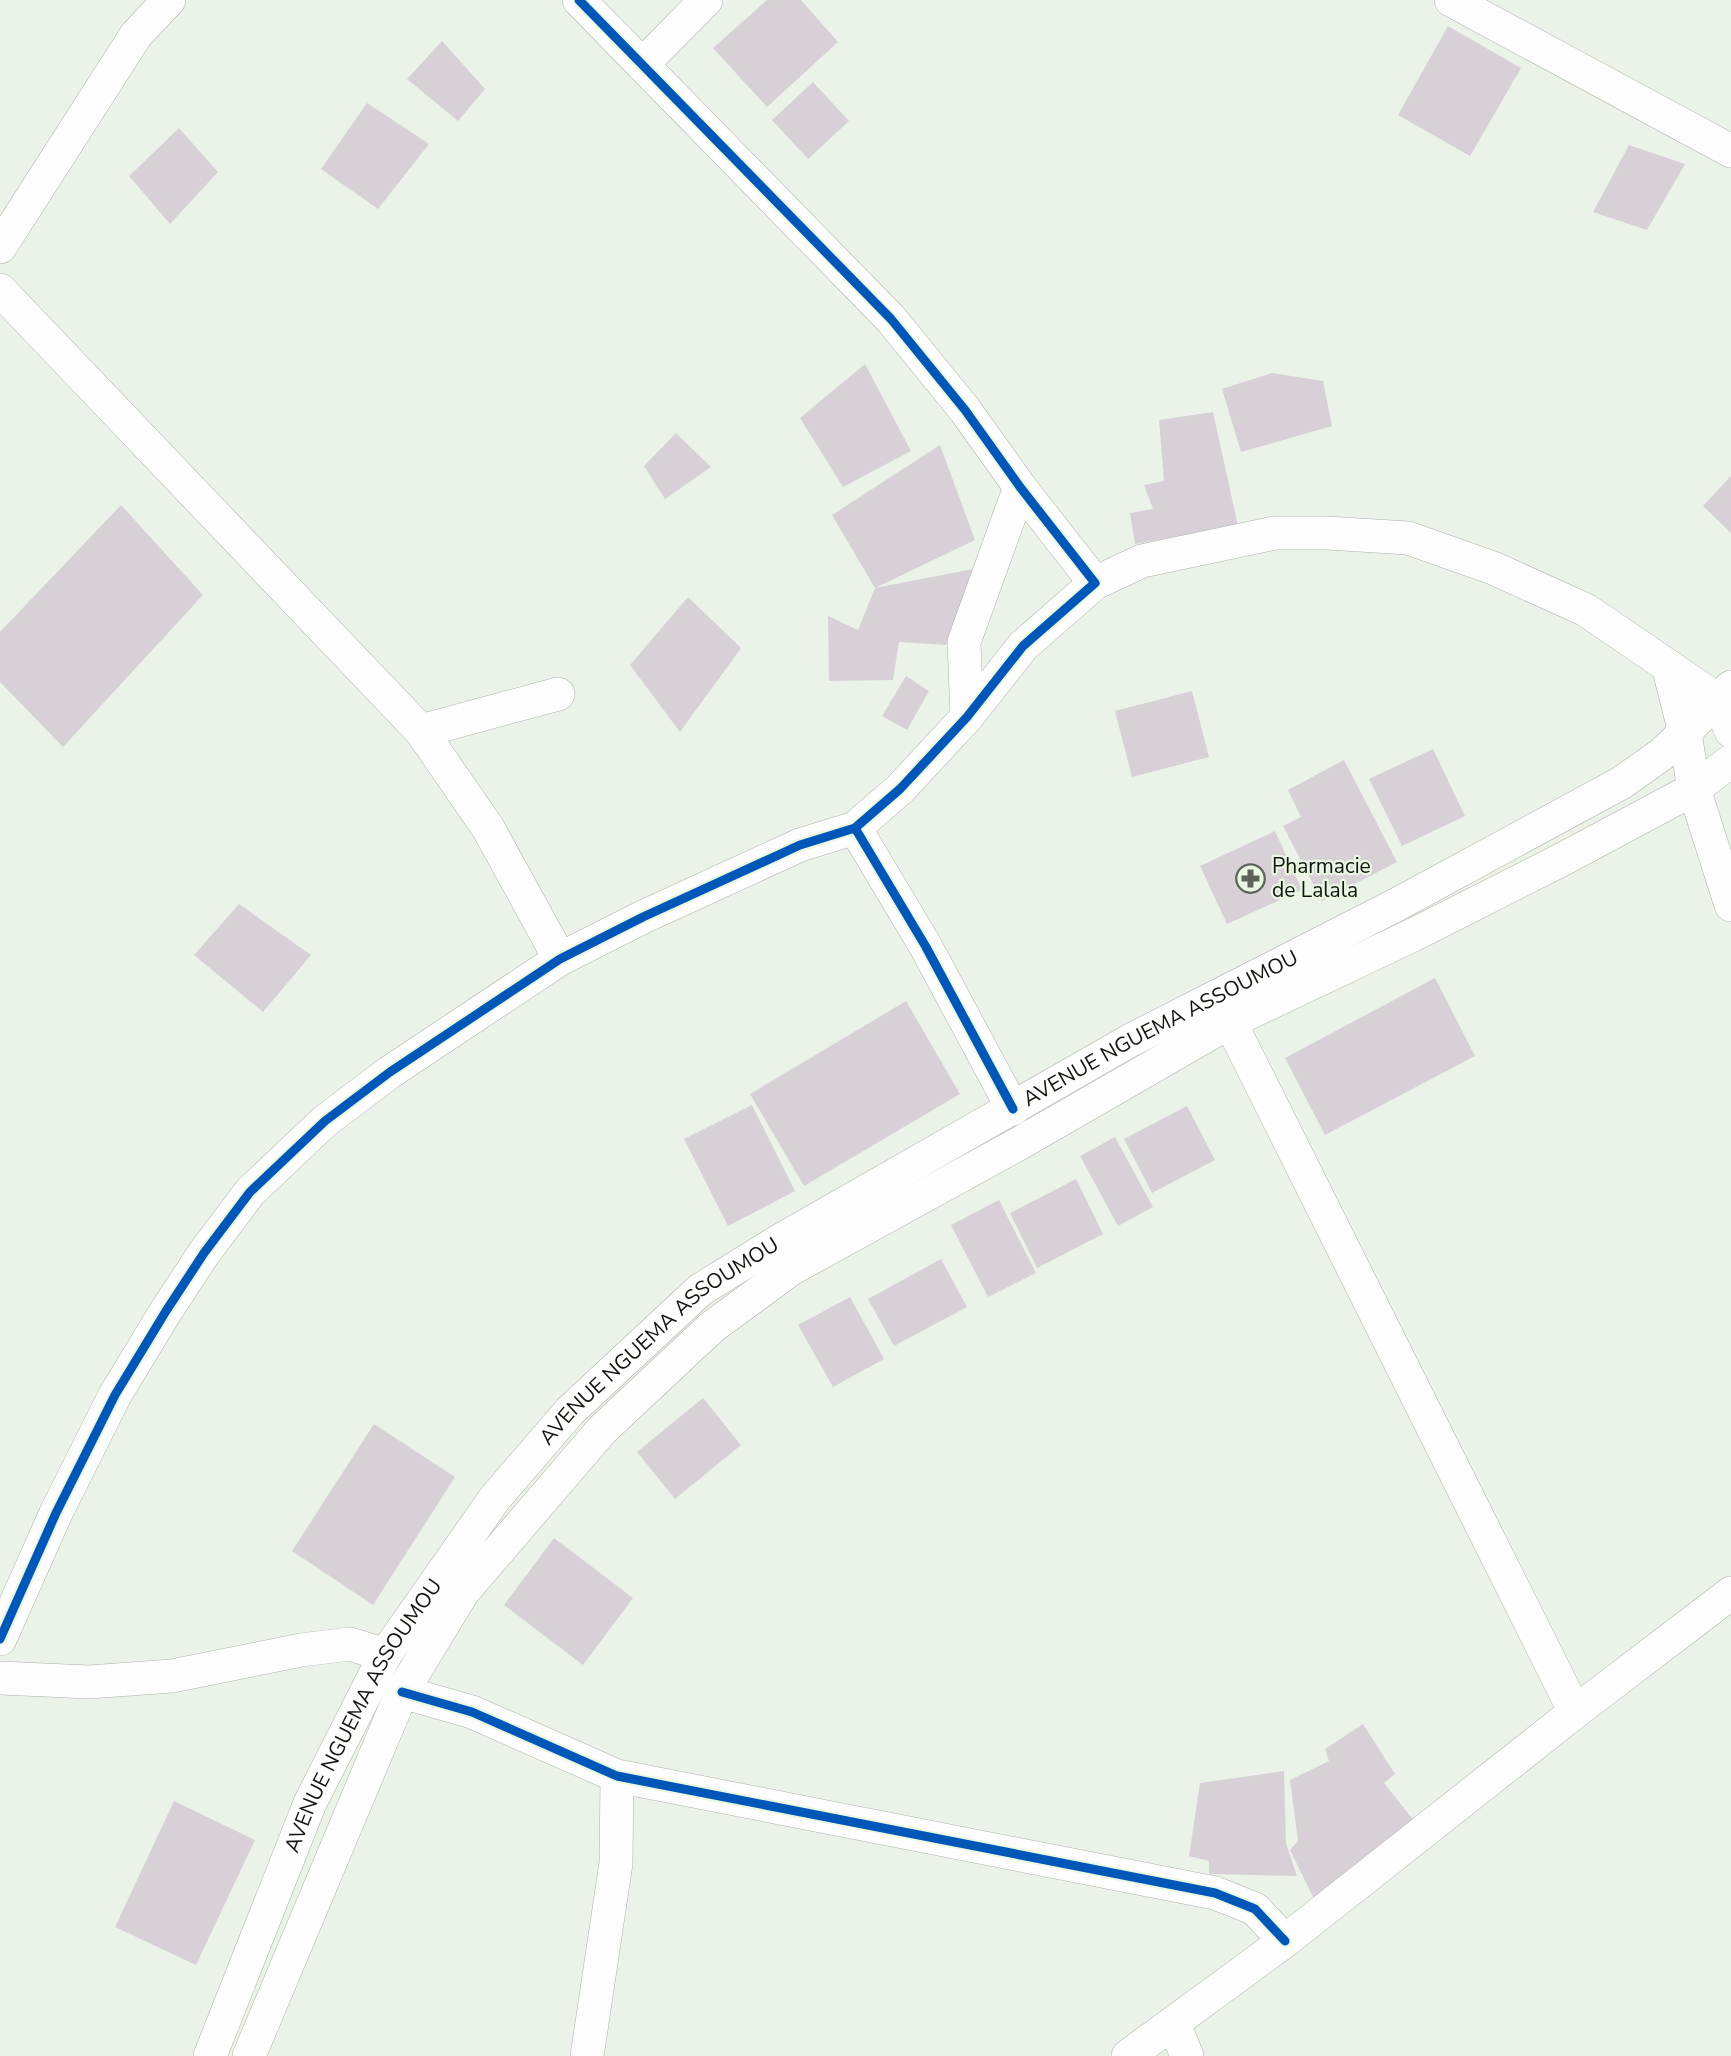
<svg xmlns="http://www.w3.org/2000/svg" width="1731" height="2056" font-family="'Nunito Sans',sans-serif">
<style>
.building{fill:#d7d1d7}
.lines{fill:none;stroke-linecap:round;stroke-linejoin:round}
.minor-casing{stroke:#adb2aa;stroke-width:34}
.tertiary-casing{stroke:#adb2aa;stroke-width:34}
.primary-casing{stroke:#adb2aa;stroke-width:34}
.minor{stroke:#fcfdfc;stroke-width:33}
.tertiary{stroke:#fcfdfc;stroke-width:33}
.primary{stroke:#fcfdfc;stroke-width:33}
.cycleway-casing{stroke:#eaf7e3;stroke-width:13}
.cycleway{stroke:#0057b8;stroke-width:9}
.labels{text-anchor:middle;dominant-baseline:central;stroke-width:4.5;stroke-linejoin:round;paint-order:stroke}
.poi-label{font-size:21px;fill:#10150e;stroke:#eaf7e3;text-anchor:start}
.street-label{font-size:21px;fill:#10150e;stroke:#eaf7e3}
</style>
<rect width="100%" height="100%" fill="#ebf2e8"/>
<path class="building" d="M767,0H801L838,42L767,107L713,48Z
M1448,26L1521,68L1470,156L1398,115Z
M442,41L485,89L458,121L407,79Z
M813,82L849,121L808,159L772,120Z
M367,103L429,144L378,209L321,169Z
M179,128L218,172L170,224L129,176Z
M1629,145L1685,164L1647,230L1593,212Z
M865,364L911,451L843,487L800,418Z
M1272,373L1323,381L1332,426L1241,452L1222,389Z
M1213,412L1238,526L1135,544L1130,513L1153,509L1144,485L1164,481L1159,420Z
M676,433L711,467L665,499L644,466Z
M940,445L975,540L875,588L832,515Z
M1731,476V533L1703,506Z
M121,505L203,595L63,747L0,682V632Z
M973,569L946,645L899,642L893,680L829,681L828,616L858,630L875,588Z
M688,597L741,648L680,732L630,665Z
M906,676L929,691L907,730L882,716Z
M1192,691L1209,757L1132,777L1115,711Z
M1433,749L1465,816L1402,846L1369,779Z
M1344,760L1397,862L1322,901L1283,826L1301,817L1288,790Z
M1275,831L1302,890L1227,924L1200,866Z
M239,904L311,955L263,1012L194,955Z
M1435,978L1475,1056L1325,1135L1285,1058Z
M906,1001L960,1094L804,1186L750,1094Z
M752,1105L795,1191L728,1226L684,1139Z
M1187,1106L1215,1160L1152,1193L1124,1139Z
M1115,1137L1153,1207L1118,1226L1080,1156Z
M1076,1179L1103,1234L1037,1268L1010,1213Z
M999,1200L1036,1273L988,1297L951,1225Z
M941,1259L967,1307L894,1346L868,1299Z
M850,1297L884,1359L833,1387L798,1325Z
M703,1398L741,1445L675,1499L637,1452Z
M374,1424L455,1477L373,1605L292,1551Z
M554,1538L633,1598L583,1665L504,1605Z
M1363,1724L1395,1774L1384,1783L1419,1827L1314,1899L1290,1850L1298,1841L1290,1780L1329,1761L1325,1749Z
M1284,1771L1286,1843L1297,1876L1209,1874V1861L1189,1856L1200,1783Z
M174,1801L255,1840L196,1965L115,1927Z"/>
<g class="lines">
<defs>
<path id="minor" d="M579,0L891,319L965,410L1020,487L1095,583L1023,646L967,717L900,789L855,828
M1451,0L1731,151
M642,65L706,0
M0,247L136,35L169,0
M0,290L421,731L488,828L560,959
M1095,583L1142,561L1275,533H1327L1408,538L1493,568L1586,610L1668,666
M967,717L964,642L1020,487
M421,731L558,694
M1230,1022L1575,1712
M0,1639L56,1513L115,1395L166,1311L204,1253L250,1192L325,1121L390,1072L560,959L643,917L800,845L855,828L926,947L1013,1109
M0,1678L89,1682L172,1676L301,1650L350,1644L385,1655
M402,1692L472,1712L617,1776L1215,1893L1255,1909L1285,1941
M1174,2024L1187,2056
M587,2056L616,1863L617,1776
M1128,2056L1285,1941L1575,1712L1731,1593"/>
<path id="tertiary" d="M1668,666L1685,733L1694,789L1731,905
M1668,666L1718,700L1731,731"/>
<g id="primary">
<path id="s1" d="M210,2056L310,1803L385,1655L495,1498L570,1411L700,1290L779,1241L1131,1040L1396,905L1621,783L1662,754L1731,687"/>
<path d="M249,2056L402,1692L463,1592L602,1430L712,1327L791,1269L1020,1143L1230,1022L1415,934L1563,859L1694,789L1731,761"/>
</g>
</defs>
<use href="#minor" class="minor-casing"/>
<use href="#tertiary" class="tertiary-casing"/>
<use href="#primary" class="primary-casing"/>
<use href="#minor" class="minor"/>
<use href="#tertiary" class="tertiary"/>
<use href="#primary" class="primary"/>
<defs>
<path id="cycleway" d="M579,0L891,319L965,410L1020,487L1095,583L1023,646L967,717L900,789L855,828
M0,1639L56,1513L115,1395L166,1311L204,1253L250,1192L325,1121L390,1072L560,959L643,917L800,845L855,828L926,947L1013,1109
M402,1692L472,1712L617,1776L1215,1893L1255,1909L1285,1941"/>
</defs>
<use href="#cycleway" class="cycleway-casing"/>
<use href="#cycleway" class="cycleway"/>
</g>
<defs>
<symbol id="pharmacy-ring" viewBox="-11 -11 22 22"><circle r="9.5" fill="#eaf7e3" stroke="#5d625a" stroke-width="1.5"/><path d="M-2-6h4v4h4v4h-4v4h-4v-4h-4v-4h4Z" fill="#5d625a"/></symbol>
</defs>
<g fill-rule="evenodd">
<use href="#pharmacy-ring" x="1234" y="862" width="33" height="33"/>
</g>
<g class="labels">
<g class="poi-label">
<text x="1272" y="866">Pharmacie<tspan x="1272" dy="24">de Lalala</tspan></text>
</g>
<g class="street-label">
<text stroke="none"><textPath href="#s1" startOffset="1452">AVENUE NGUEMA ASSOUMOU</textPath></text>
<text stroke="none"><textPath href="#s1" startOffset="858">AVENUE NGUEMA ASSOUMOU</textPath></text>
<text stroke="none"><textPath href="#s1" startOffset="374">AVENUE NGUEMA ASSOUMOU</textPath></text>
</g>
</g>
</svg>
